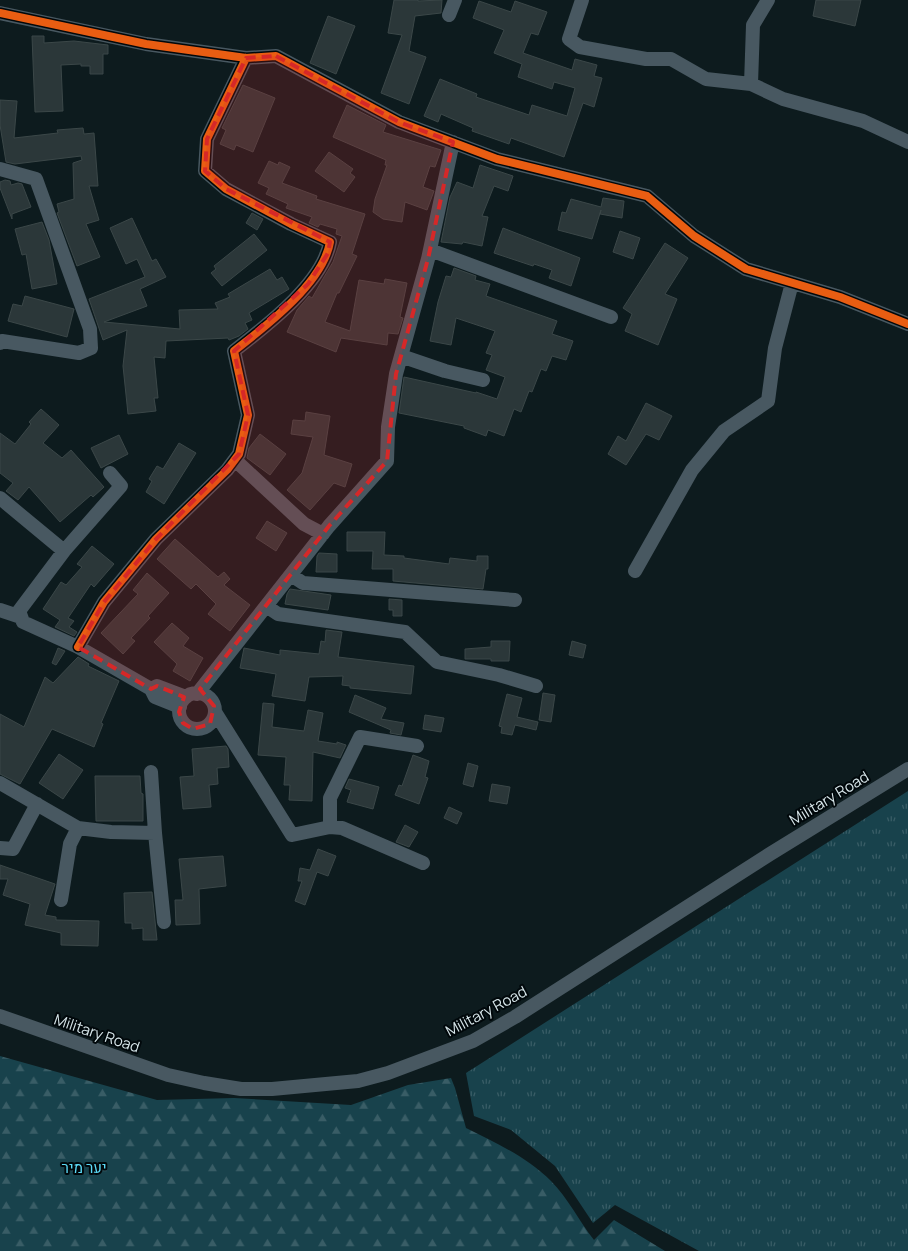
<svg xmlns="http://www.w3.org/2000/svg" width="908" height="1251" font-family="Manrope,Heebo,sans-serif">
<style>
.grass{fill:url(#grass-tufts)}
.forest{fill:url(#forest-firs)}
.building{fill:#2b3739;stroke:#3b4748}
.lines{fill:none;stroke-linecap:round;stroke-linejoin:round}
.minor{stroke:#485861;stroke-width:14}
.cycleway-casing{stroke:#01080b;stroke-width:11}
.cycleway{stroke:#e95d12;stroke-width:8}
.marked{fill:#d62828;fill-opacity:0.2;stroke:#d62828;stroke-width:4;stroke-dasharray:10 6;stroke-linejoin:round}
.labels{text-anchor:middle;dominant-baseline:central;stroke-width:4;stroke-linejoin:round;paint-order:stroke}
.street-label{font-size:15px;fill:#d7e6ea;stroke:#01080b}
.park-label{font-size:15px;fill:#5bdaf7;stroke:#01080b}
</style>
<defs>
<pattern id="grass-tufts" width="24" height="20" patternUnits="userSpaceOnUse" patternTransform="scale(1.25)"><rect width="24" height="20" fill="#18424c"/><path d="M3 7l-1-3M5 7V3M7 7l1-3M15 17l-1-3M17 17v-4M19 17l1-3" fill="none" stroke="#395d66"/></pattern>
<pattern id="forest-firs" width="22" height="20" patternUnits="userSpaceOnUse" patternTransform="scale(1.25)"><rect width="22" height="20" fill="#18424c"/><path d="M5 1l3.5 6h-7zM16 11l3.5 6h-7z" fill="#395d66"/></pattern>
</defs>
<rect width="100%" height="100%" fill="#0d1b1e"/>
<path class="grass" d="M908,791V1251H699L615,1205L593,1223L555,1166L511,1130L474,1116L466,1073Z"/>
<path class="forest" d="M0,1056L157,1100L234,1098L351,1105L408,1085L451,1078L455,1088L466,1128C496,1143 527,1157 551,1181C568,1198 579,1221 594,1240L614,1220L665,1251H0Z"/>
<path class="building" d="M394,0H418V1L442,0L441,13L415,16L409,51L426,57L409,104L381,93L402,35L388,33Z
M816,0H861L855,26L813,16Z
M479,1L511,12L515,1L547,12L538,35L531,33L523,53L572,70L575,59L597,65L594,76L602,78L594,107L583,103L564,157L511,138L509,144L472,131L473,128L441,114L438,122L424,116L440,79L477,94L476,97L529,115L532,105L567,116L575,88L554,82L552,89L518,77L522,64L494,53L504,30L473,18Z
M328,16L355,26L336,74L310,63Z
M32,36H44V43L74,41L108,45V54H103V74H90V66H81V64L61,65L63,111L35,112Z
M243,85L275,98L253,152L236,145L234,150L220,144L226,130L222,128Z
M0,100L17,101L14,138L58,133L57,130L83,128L84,134L94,133L98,186H89L99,220L86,224L100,257L77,266L57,213L59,212L57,204L74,199L73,163L82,160L81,156L15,164L6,162L0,125Z
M347,105L386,125L383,132L441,150L435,167L430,166L423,187L434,191L427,210L405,202L402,222L383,219L373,212L375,199L387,165H385L386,160L333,137Z
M329,152L353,169L350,173L355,177L344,192L315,171Z
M269,161L278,165L279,162L290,167L282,183L317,196L316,199L365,214L352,254L357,256L339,293H337L325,322L350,331L359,280L384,284L385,279L407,283L400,317L403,318L398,334L388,333L387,345L341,338L336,352L287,332L297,310L309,296L312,298L324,277L333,262L342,236L336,234L337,229L320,224L318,227L309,223L312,217L286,208L288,204L266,194L269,188L258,183Z
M480,165L513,176L508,191L494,186L482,216L488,217L482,246L463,242L462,244L441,242L450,197L457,182L473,188Z
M5,180L10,181L11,185L18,183L22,184L31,207L12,214V219L0,188V182Z
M603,198L624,201L622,218L600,214L601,210L592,239L558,230L562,212L566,213L571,199L601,207Z
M252,213L263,219L257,230L246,223Z
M132,218L152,261L156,259L166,277L140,289L147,306L104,322L180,329L179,310L218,309L215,303L230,297L228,294L270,269L277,280L282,277L289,289L249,313L252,320L245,323L248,329L239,336L229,340L228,338L166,341L165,358L154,357L158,398H154L156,411L128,414L123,366L127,330L103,340L89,299L145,277L137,259L126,264L110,228Z
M42,222L49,240L57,284L32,289L26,254L22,255L15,229Z
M503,228L580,258L571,286L549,278L552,270L534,264L533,266L494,253Z
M620,231L640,238L633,259L613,252Z
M254,234L267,250L222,286L211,273L216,269L214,266Z
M665,243L688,258L665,294L677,299L658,345L625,331L632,314L623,308Z
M454,268L476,276L475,280L490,284L486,296L557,321L552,334L573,341L566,360L552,356L546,371L541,369L532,392L529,391L521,412L514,409L504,436L488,430L486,436L464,428V426L399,413L404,377L476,393V392L497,399L505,377L486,370L492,355L486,353L495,331L456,318L451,345L430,341L438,302L446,276L451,277Z
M25,296L74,309L67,337L8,321L13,304L22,306Z
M646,403L672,416L659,440L646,434L626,465L608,454L618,436L626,441Z
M41,409L59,425L43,443L62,458L71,450L104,487L93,497L91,495L60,522L29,487L18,500L6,491L13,483L0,473V433L15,444L31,424L29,422Z
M306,412L330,416L324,455L352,464L345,487L334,483L310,510L287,490L302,473L313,437L291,434L293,420L305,421Z
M260,434L286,454L270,475L247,458L249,448Z
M119,435L128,454L101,468L91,448Z
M179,443L196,453L164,504L146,492L152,481L149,479L157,466L163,469Z
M267,521L287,533L276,551L256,538Z
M347,532H385L384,555L404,556V558L449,564L450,558L477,561V556H488V569H486L483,589L393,581V569H372L373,551H347Z
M175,539L218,577L224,572L230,579L224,585L250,605L230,631L208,614L216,604L196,584L191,589L157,559Z
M92,546L114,564L94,587L91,584L68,618L74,621L69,627L77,632L74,636L55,627L60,620L43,609L61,582L66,585L82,567L77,564Z
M319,553L337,554V572H316L317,556Z
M147,573L169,593L148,616L150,618L131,638L135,641L123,654L101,633L138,594L133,590Z
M290,589L331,595L328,610L285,604L287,594Z
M389,599L402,600V616H393V610H389Z
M172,623L189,638L183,646L203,658L190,681L173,671L177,664L154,642Z
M326,630L342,632L338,657L414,666L411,694L350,688V686L342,685L343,676L309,677L305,701L272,696L276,674L240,668L244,648L280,655V650L319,654L321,641L325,642Z
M491,641H510L509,661H491V659H465V649L491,647Z
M572,641L586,645L583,658L569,655Z
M58,648L65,651L56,665L52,663Z
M78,657L89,664L88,666L119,681L101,723L103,724L94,747L52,729L20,784L0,774V714L24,727L45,677L53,683Z
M543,693L555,695L551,722L539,720Z
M507,694L522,698L517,717L538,722L536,730L515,725L512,735L501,733L502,727L499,726Z
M355,695L386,708L381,719L404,723L401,735L390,733L391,730L349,712Z
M263,703L274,704L272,727L304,731L308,710L323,713L318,741L337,744V742L346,745L340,758L313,752L312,801L289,800L290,785H284L286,757L258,755Z
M425,715L444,718L441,732L423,729Z
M226,746L228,749L229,767L217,768L218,784L209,785L211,807L183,809L180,777L194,776L192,749Z
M59,754L83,770L63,799L39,783Z
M413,755L429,761L425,777L428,778L419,804L395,795L399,785L402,786Z
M468,763L478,766L473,787L463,784Z
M95,776H140L141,793L143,794V821H96Z
M349,779L379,787L373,809L347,802L351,790L345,788Z
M492,784L510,787L507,804L489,801Z
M449,807L462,813L457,824L444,818Z
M405,825L418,832L409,847L396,842Z
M318,849L336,856L328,876L317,872L305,905L295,901L302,881H298L300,868L310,870Z
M223,856L226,886L199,889L200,924L176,925L175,900H183L179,859Z
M0,865L55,884L45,915L56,917V920L99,921L98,946L61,945V933L25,925L30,904L3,895L8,879H0Z
M152,892L157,940H143V928L132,929V923H125L124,893Z"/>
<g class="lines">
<path class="minor" d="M582,0L569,39L580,47L646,59H671L706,79L751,84L783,99L863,121L908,142
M0,13L146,44L246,58L276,56L399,122L497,159L647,196L694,236L746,269L840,297L908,324
M449,15L455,0
M751,84L753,25L768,0
M0,169L36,179L90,329L91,348L79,353L2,341L0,343
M430,250L611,317
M401,356L445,371L483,380
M235,460L304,524L323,534
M0,498L64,551L19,611L23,622L78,647L151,689L155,697L180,707
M64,551L121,486L110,473
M635,571L692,470L724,431L768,401L775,348L792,283
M291,575L303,583L515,600
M266,606L278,614L405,632L437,662L499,675L536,686
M0,610L21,617
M78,647L104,602L156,539L227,470L239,454L248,415L234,351C266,326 323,283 330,242L291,224L226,189L205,171L207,139L246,58
M151,689L157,686L186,697
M179 711a18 18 0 1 1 36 0a18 18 0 1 1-36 0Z
M197,694L329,526L387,461L388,427L396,374L428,259L453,142
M215,712L292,835L330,827L342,828L423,863
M151,772L155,833L164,922
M0,783L78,828L111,832L155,833
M330,827V798L360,737L417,746
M0,848L13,849L37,804
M61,900L70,844L78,828
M0,1016L168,1075L204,1083L241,1089H272L358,1081L388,1073L473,1041L515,1017L770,854L908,769"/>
<defs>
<path id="cycleway" d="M0,13L146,44L246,58L276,56L399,122L497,159L647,196L694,236L746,269L840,297L908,324
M78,647L104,602L156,539L227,470L239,454L248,415L234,351C266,326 323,283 330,242L291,224L226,189L205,171L207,139L246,58"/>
</defs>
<use href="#cycleway" class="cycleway-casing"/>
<use href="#cycleway" class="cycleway"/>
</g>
<path class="marked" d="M276,56L399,122L453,142L428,259L396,374L387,461L329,526L200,689L214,706L210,724L193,729L183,723L179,712L184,697L157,686L151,689L78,647L104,602L156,539L239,454L248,415L234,351L308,284L328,253L330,242L226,189L205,171L207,139L246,58Z"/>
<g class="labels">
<g class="street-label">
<text transform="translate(829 798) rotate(-31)">Military Road</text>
<text transform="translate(486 1011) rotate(-28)">Military Road</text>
<text transform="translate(97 1033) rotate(19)">Military Road</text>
</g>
<g class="park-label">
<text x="84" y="1167">יער מיר</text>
</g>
</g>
</svg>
